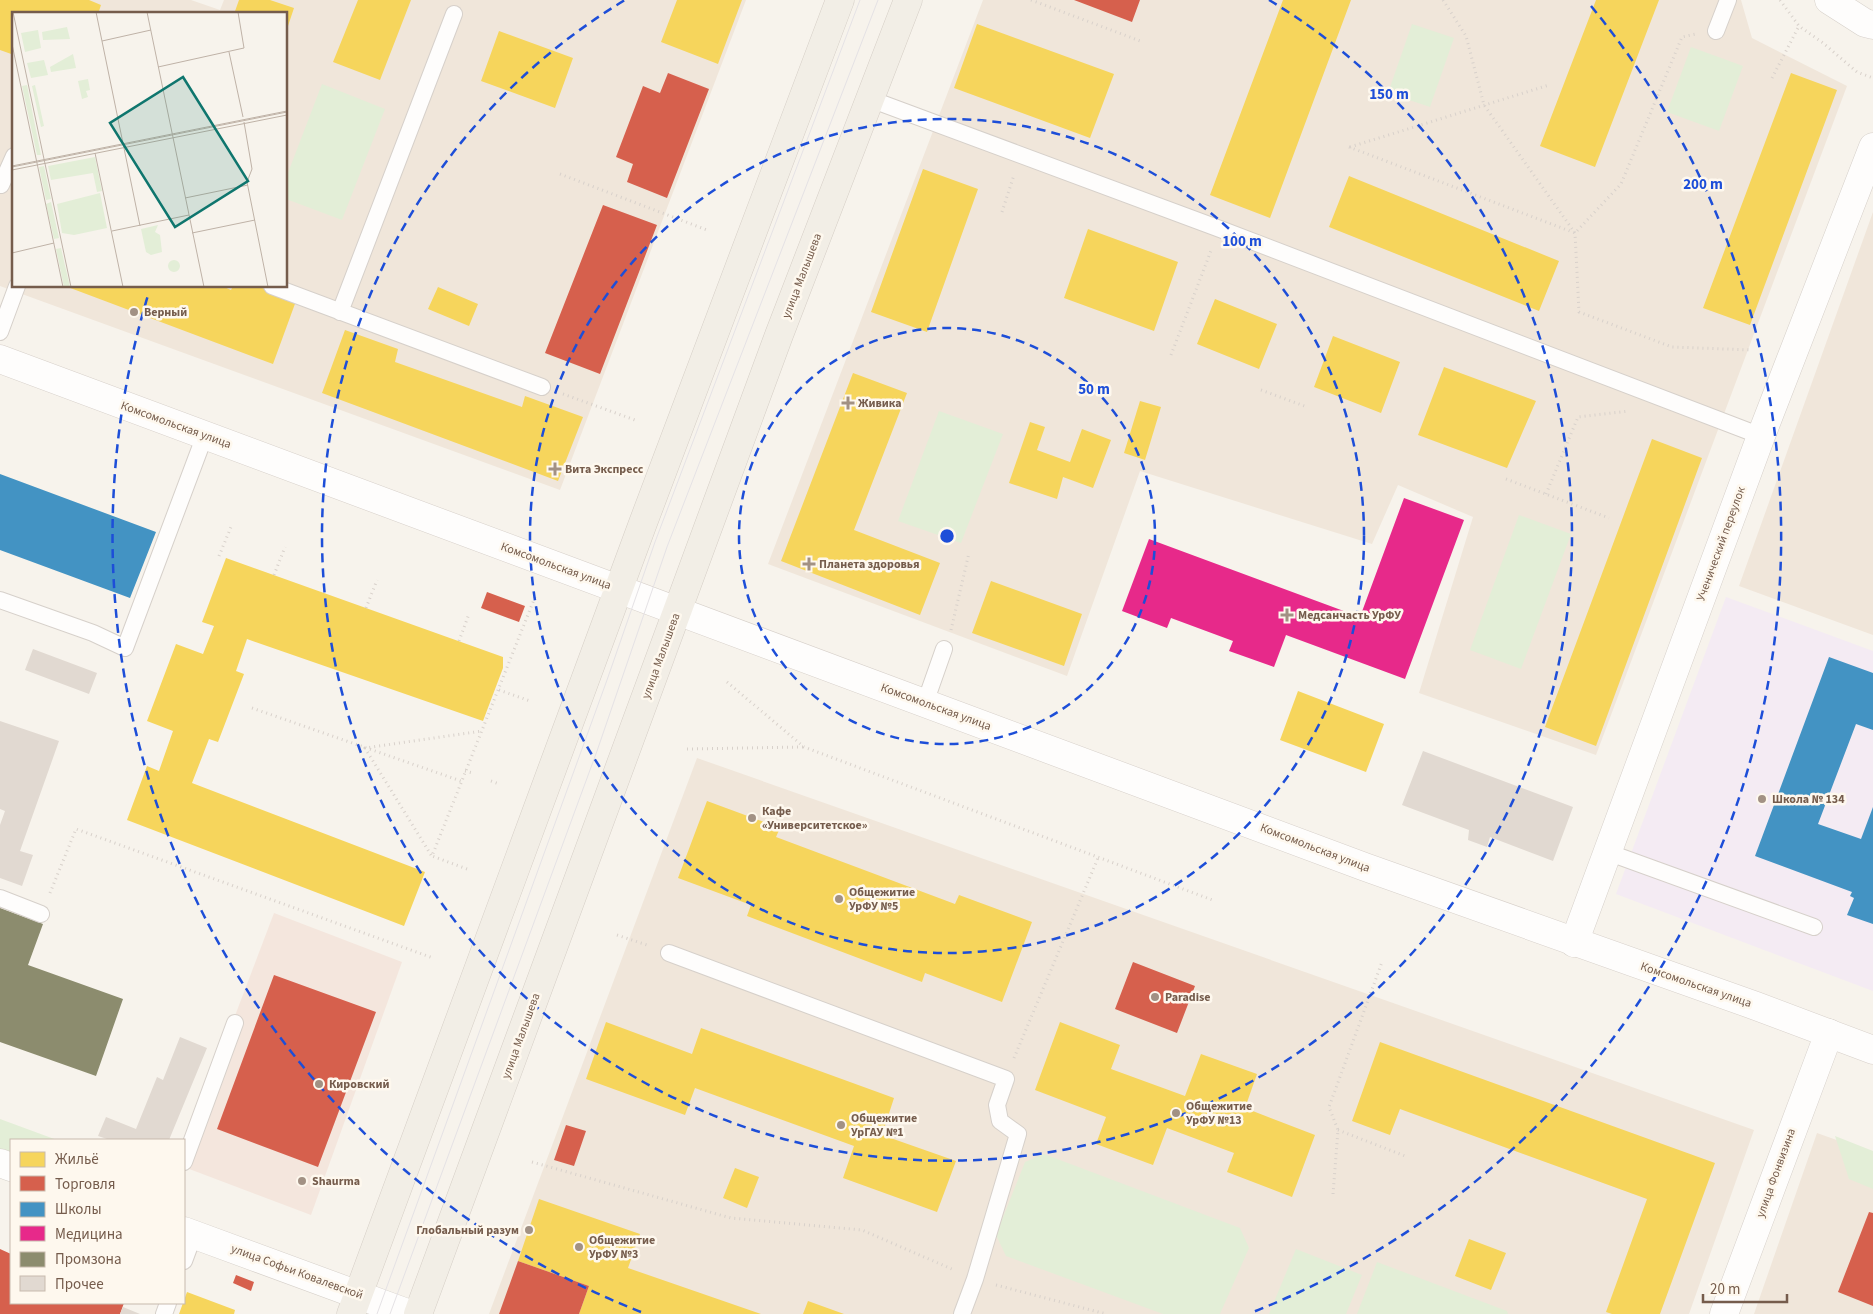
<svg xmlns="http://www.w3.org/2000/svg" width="1873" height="1314" font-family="'Source Sans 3',sans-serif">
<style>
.residential{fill:#f0e6da;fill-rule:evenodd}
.commercial{fill:#f4e6dd}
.education{fill:#f4ebf3}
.green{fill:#e3eed7}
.homes{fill:#f6d55c}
.shops{fill:#d6604d}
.schools{fill:#4393c3}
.health{fill:#e7298a}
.industry{fill:#8c8c6e}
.building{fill:#e1d9d1}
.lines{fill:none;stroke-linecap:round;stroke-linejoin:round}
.lane-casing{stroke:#d6d0ca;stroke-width:18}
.street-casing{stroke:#d6d0ca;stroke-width:29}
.secondary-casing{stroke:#d7d0ca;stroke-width:29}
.primary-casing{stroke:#d5cec6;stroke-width:29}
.path{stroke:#d8d1cb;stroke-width:3;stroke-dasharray:1 4;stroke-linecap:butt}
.lane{stroke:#fefdfc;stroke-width:16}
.street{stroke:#fefdfc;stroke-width:28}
.secondary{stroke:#fefdfc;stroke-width:28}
.primary{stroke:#f2eee6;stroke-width:28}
.tram{stroke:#e5e2e5;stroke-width:1}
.ring{fill:none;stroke:#1d4ed8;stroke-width:2.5;stroke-dasharray:9 6}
.poi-dot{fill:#a29184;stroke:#fef8ee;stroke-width:2}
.labels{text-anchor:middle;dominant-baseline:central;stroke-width:5;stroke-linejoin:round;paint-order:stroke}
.street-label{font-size:12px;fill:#755c4c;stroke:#fef8ee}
.poi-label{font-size:12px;font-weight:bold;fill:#755c4c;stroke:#fef8ee;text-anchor:start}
.inset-road{fill:none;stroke:#bfb2a7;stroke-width:1}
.view{fill:#0f766e;fill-opacity:0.15;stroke:#0f766e;stroke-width:2.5}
.inset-edge{fill:none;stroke:#755c4c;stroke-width:2.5}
.centre{fill:#1d4ed8;stroke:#fef8ee;stroke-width:2.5}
.ring-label{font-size:15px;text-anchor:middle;font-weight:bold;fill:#1d4ed8;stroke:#fef8ee;stroke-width:5;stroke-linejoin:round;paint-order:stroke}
</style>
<rect width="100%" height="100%" fill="#f7f3ec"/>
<path class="residential" d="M0,0H191L220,10L224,0H746L560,490L0,286ZM14,14H286V286H14Z
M983,0H1741L1752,38L1847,86L1596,755L1419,693L1473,517L1398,485L1372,544L1140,471L1067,676L768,564Z
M1873,212V635L1739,586Z
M697,758L1754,1130L1689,1314H489Z
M1817,1133L1873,1153V1314H1754Z"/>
<path class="commercial" d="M274,913L402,962L311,1215L184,1167V1150Z"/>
<path class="education" d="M1726,597L1873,651V991L1616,894Z"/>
<path class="green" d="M1412,24L1454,38L1430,107L1388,93Z
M1691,47L1743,66L1719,131L1667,112Z
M322,84L385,109L342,220L286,199V178Z
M939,411L1003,434L961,543L898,521Z
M1519,515L1571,534L1521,669L1470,650Z
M0,1119L57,1140H11V1156L0,1152Z
M1835,1136L1873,1151V1189L1849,1179Z
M1044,1154L1240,1228L1249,1248L1220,1314H1163L1006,1256L996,1235L1025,1162Z
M1296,1249L1362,1275L1346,1314H1269Z
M1377,1262L1507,1311L1508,1314H1357Z"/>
<path class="homes" d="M0,0H89L101,5L98,14H14V55L0,50Z
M239,0H270L294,8L287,29L286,14H234Z
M358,0H411L380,80L333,62Z
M677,0H742L718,64L661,42Z
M1283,0H1351L1270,218L1210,195Z
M1596,0H1659L1595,167L1540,146Z
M977,24L1114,74L1090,138L954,88Z
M499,31L573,58L555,108L481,81Z
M1791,73L1837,90L1750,325L1703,308Z
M923,169L978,189L927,332L871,312Z
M1349,176L1559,261L1539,311L1329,227Z
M1088,229L1178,262L1154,331L1064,298Z
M65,286H222L231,290L233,286H257L296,301L273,364Z
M438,287L478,304L469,326L428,309Z
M1215,299L1277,324L1259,369L1197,344Z
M345,330L398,349L395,362L522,407L525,396L583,417L558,481L322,393Z
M1333,336L1400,362L1381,413L1314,387Z
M1444,367L1536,401L1507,468L1418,435Z
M853,373L907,393L854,530L940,563L920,615L781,561Z
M1140,401L1161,407L1145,460L1124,453Z
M1030,422L1045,427L1037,450L1070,462L1082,429L1111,440L1093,488L1063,477L1057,499L1009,483Z
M1652,439L1702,458L1596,746L1545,727Z
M226,558L503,657V668L483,721L247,639L236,671L244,674L218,742L209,739L192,783L425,872L404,926L127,820L147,766L159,771L173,731L147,721L176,644L203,654L214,626L202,622Z
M991,581L1082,614L1064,666L972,633Z
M1298,691L1384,724L1366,772L1280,740Z
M707,801L780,828L776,837L955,904L959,895L1032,922L1002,1002L925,973L922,982L747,916L751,905L678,878Z
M606,1022L692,1054L701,1028L894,1098L882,1135L956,1161L937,1212L843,1178L854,1146L695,1088L685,1115L586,1079Z
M1060,1022L1120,1045L1111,1069L1185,1096L1201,1054L1257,1074L1245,1108L1315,1135L1292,1197L1227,1172L1234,1153L1167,1128L1153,1165L1096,1144L1106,1117L1035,1090Z
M1380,1042L1715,1163L1660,1314H1612L1606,1312L1647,1199L1400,1109L1390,1135L1352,1121Z
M735,1168L759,1177L747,1208L723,1198Z
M539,1199L640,1234L628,1268L761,1314H579L589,1286L518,1261Z
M1469,1239L1506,1253L1491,1290L1455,1276Z
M187,1292L235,1310L234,1314H179Z
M808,1301L844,1314H803Z"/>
<path class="shops" d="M1074,0H1140L1132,22Z
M668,73L709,89L667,198L627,182L633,164L616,157L643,86L660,93Z
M603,205L657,225L600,374L545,353Z
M487,592L525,606L519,622L481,608Z
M1133,962L1195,986L1177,1033L1115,1009Z
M274,975L376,1012L318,1167L217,1129Z
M566,1125L586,1131L574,1166L554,1160Z
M1869,1212L1873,1213V1306L1838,1292Z
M0,1249L11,1254V1303H124L120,1314H0Z
M518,1261L589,1286L579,1314H499Z
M236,1275L254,1282L251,1291L233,1283Z"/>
<path class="schools" d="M0,474L156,532L130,598L0,550Z
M1829,657L1873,673V730L1856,724L1818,824L1861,839L1873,807V924L1847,915L1854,898L1850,896L1852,892L1755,856Z"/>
<path class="health" d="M1404,498L1464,520L1405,679L1286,635L1274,667L1229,651L1233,641L1171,618L1167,628L1122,611L1149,539L1360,617Z"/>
<path class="industry" d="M0,908L43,924L28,965L123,999L96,1076L0,1042Z"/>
<path class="building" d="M33,649L97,673L89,694L25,670Z
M0,721L59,741L20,851L33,855L22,886L0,878V825L5,811L0,809Z
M1423,751L1573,807L1553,861L1490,837L1487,847L1468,840L1469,830L1402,805Z
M180,1037L207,1048L169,1140H110L98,1136L106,1117L136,1129L157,1077L163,1080Z
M123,1307L140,1314H120Z"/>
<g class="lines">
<defs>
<path id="lane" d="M1716,31L1728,0
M870,99L1220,229L1761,436
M1,185L14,156
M272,286L542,387
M340,312L454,14
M0,332L17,286
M0,600L93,633L125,648L205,435
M925,703L944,649
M1607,852L1814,927
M0,898L41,914
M669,953L1006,1079L997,1105L1000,1121L1018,1134L975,1279L962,1314
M184,1162L235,1023
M184,1261L194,1234
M164,1314L168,1303"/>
<path id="street" d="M1829,0L1865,23L1873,25
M1574,943L1761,436L1873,147
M0,1163L11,1167
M184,1231L410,1314
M1724,1314L1829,1033"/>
<path id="secondary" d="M0,359L1365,867L1756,1006L1873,1050"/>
<path id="primary" d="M351,1314L643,523L840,0
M418,1314L779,335L908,0"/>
</defs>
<use href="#lane" class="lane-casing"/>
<use href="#street" class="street-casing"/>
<use href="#secondary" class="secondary-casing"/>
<use href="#primary" class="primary-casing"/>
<path class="path" d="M1031,0L1143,42
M1443,0L1466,36L1484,105L1575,233L1579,312L1672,347L1752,350
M1780,0L1799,26L1823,43L1857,72L1873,78
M1772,78L1799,26
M1349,147L1575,233L1621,184L1682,37L1696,34
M1350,147L1549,85
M560,174L707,230
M1002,212L1014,175
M1171,355L1212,248
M1261,390L1307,407
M563,394L635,420
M1506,479L1609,518
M1546,494L1578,417L1629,411
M219,556L231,527
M274,575L285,547
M366,608L377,580
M951,630L969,553
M459,641L469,614
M727,682L804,747L1215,901
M499,690L530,701
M252,708L461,781
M687,749L803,747
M465,771L473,773
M491,781L499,784
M431,855L365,748L482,731
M467,869L432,856L535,597
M50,893L76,829L433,958
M617,935L650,946
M1014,1058L1098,858
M1338,1130L1405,1156
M532,1162L731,1218L862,1230L954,1270
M1333,1194L1338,1130L1329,1107L1382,962
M996,1285L1106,1314"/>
<use href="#lane" class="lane"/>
<use href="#street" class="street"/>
<use href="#secondary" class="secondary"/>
<use href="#primary" class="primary"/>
<path class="tram" d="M377,1314L607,680L655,542L860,0
M390,1314L597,751L667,547L878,0"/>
</g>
<g class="ring">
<circle cx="947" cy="536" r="208"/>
<circle cx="947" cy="536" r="417"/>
<path d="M1269 0A625 625 0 1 1 625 0"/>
<path d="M641 1312A834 834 0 0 1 149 292M1591 6A834 834 0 0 1 1253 1312"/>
</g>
<g class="poi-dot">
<circle cx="134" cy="312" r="5"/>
<path d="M845.5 395.5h5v5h5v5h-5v5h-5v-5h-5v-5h5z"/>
<path d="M552.5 461.5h5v5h5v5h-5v5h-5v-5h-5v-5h5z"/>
<path d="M806.5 556.5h5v5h5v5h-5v5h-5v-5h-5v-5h5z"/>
<path d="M1284.5 607.5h5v5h5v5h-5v5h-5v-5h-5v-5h5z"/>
<circle cx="1762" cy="799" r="5"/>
<circle cx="752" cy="818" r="5"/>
<circle cx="839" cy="899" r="5"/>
<circle cx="1155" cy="997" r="5"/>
<circle cx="319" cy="1084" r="5"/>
<circle cx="1176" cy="1113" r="5"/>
<circle cx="841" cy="1125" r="5"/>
<circle cx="302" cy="1181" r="5"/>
<circle cx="529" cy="1230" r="5"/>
<circle cx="579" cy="1247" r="5"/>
</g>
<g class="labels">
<g class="street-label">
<text transform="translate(802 276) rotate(-69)">улица Малышева</text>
<text transform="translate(176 425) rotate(20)">Комсомольская улица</text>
<text transform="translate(1721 544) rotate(-70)">Ученический переулок</text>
<text transform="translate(556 566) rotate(20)">Комсомольская улица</text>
<text transform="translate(661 656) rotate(-70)">улица Малышева</text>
<text transform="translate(936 707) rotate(20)">Комсомольская улица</text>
<text transform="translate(1315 848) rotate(21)">Комсомольская улица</text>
<text transform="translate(1696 985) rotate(19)">Комсомольская улица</text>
<text transform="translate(521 1036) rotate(-70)">улица Малышева</text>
<text transform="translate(1776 1173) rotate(-70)">улица Фонвизина</text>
<text transform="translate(297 1272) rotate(20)">улица Софьи Ковалевской</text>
</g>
<g class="poi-label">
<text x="144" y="312">Верный</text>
<text x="858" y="403">Живика</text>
<text x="565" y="469">Вита Экспресс</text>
<text x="819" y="564">Планета здоровья</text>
<text x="1298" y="615">Медсанчасть УрФУ</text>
<text x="1772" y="799">Школа № 134</text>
<text x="762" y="811">Кафе<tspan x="762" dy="14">«Университетское»</tspan></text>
<text x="849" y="892">Общежитие<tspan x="849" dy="14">УрФУ №5</tspan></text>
<text x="1165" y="997">Paradise</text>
<text x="329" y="1084">Кировский</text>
<text x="1186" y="1106">Общежитие<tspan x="1186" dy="14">УрФУ №13</tspan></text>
<text x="851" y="1118">Общежитие<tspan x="851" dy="14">УрГАУ №1</tspan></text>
<text x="312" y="1181">Shaurma</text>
<text x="519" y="1230" text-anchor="end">Глобальный разум</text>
<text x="589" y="1240">Общежитие<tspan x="589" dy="14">УрФУ №3</tspan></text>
</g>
</g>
<g transform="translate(12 12)">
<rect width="275" height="275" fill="#f7f3ec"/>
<path d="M55,15L58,27L31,28L30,20ZM26,18L29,36L13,40L9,21ZM61,42L64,56L39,60L38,55ZM32,48L36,63L19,66L15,51ZM76,67L78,78L74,79L76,85L70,87L66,69ZM15,73L29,143H25L10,74ZM23,73L32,114L29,115L20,74ZM83,145L90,179L85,180L81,161L39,168L36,154ZM32,154L39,187L34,188L27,155ZM88,181L95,216L62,223L50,221L45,192ZM39,190L47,226L42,227L34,192ZM146,213L143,220L148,223L150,240L139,243L134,240L129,217ZM49,236L58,275H52L44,237ZM156 254a6 6 0 1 1 12 0a6 6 0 1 1-12 0Z" fill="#e3eed7"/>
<path class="inset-road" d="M1,0L59,275M84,0L128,214M135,0L192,275M90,29L139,18M0,32L51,275M217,40L231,105M146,55L232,36L226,0M232,110L240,157L235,170L256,275M83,141L111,275M0,154L275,99M0,155L275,100M0,158L275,103M173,186L236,173M100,219L177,203M180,221L243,208M0,241L42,231"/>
<path class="view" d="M171,65L236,169L163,215L98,111Z"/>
<rect width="275" height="275" class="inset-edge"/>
</g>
<circle cx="947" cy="536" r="8" class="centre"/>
<g class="ring-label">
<text x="1389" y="99">150 m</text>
<text x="1703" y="189">200 m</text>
<text x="1242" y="246">100 m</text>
<text x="1094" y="394">50 m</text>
</g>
<rect x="10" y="1139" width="175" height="165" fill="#fef8ee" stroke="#c7baad"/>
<rect x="20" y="1152" width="25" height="15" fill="#f6d55c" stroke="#c7baad"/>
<text x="55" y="1164" font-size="15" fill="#755c4c">Жильё</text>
<rect x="20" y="1176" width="25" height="15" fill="#d6604d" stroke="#c7baad"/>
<text x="55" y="1189" font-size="15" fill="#755c4c">Торговля</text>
<rect x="20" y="1202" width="25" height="15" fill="#4393c3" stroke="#c7baad"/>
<text x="55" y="1214" font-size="15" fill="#755c4c">Школы</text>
<rect x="20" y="1226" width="25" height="15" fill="#e7298a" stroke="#c7baad"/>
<text x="55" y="1239" font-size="15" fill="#755c4c">Медицина</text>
<rect x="20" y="1252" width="25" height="15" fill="#8c8c6e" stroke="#c7baad"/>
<text x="55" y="1264" font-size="15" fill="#755c4c">Промзона</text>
<rect x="20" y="1276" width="25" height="15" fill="#e1d9d1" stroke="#c7baad"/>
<text x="55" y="1289" font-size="15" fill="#755c4c">Прочее</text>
<path d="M1703 1294v8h84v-8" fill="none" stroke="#755c4c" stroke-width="2.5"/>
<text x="1710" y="1294" font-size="15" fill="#755c4c" stroke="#fef8ee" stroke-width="4" paint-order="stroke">20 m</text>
</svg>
